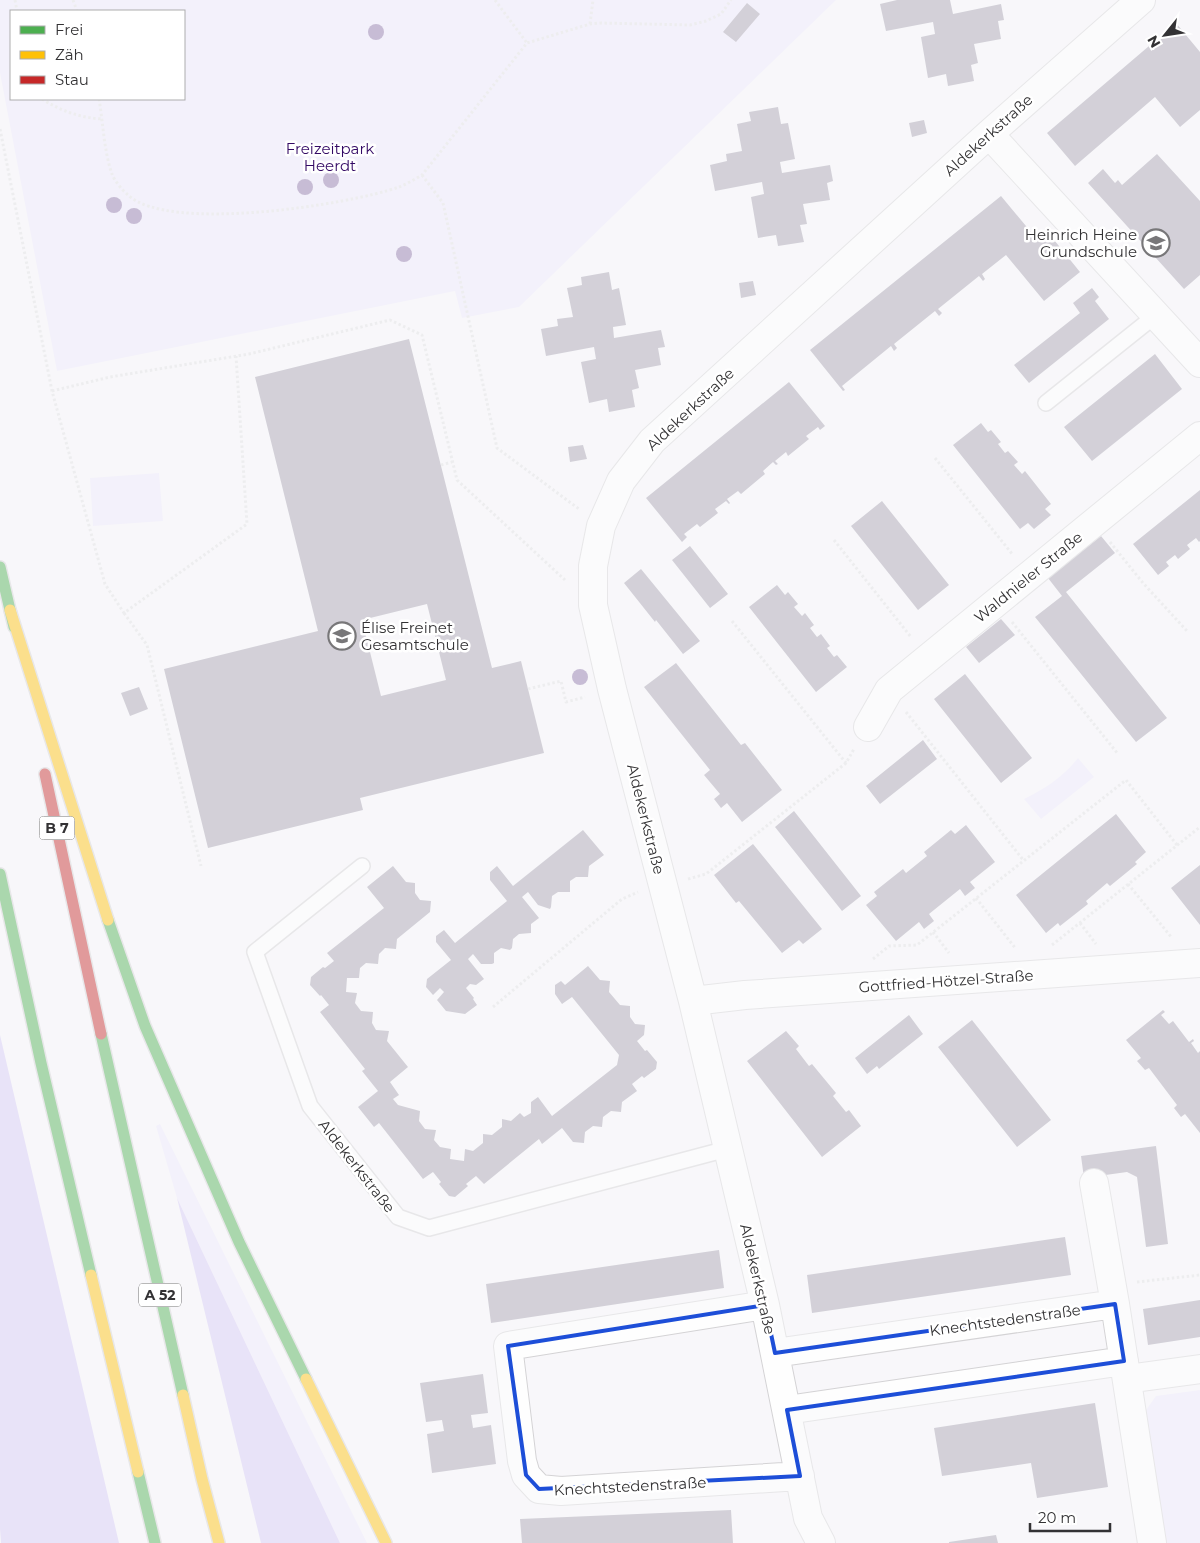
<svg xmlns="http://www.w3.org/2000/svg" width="1200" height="1543" viewBox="0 0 1200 1543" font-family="Montserrat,sans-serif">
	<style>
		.green { fill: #eee9fc; fill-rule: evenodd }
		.forest { fill: #d6caf6 }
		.building { fill: #a6a1b0; fill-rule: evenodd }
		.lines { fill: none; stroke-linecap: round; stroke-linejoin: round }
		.lane-casing { stroke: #d4d3d5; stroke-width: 18 }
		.street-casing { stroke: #d4d3d5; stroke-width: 30 }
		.fast-casing { stroke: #d4d3d5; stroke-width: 14 }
		.slow-casing { stroke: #d4d3d5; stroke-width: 14 }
		.jam-casing { stroke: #d4d3d5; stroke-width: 14 }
		.path { stroke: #e1e1e2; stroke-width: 3; stroke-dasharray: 2.5 2.5; stroke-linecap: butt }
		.lane { stroke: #fefefe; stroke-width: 15 }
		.street { stroke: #fefefe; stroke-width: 28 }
		.fast { stroke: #4caf50; stroke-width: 11 }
		.slow { stroke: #ffc107; stroke-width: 11 }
		.jam { stroke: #c62828; stroke-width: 11 }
		.tree { fill: #8c74a8 }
		.marked { fill: none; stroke: #1d4ed8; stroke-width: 4; stroke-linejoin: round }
		.labels { text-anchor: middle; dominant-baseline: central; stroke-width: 5; stroke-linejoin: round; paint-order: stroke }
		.shield { fill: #fff; stroke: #707071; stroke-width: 1 }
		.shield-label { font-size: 14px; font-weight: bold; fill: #333234 }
		.street-label { font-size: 15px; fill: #333234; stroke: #fff }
		.park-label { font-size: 15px; fill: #330964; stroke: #fff }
		.poi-label { font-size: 15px; fill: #333234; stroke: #fff; text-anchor: end }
	</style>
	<rect width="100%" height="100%" fill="#f8f7fa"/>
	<path class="green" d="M0 0H836L519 307 462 318 455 291 57 371 0 73ZM11 11H184V99H11Z
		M159 473 163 521 93 526 90 478Z
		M1078 758 1094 777 1041 819 1024 799C1046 788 1063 777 1078 758Z
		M160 1124 367 1543H340L177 1198 156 1126Z
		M1200 1390V1543H1165L1146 1410 1156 1396Z"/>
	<path class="forest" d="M0 1035 119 1543H1L0 1529Z
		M177 1198 340 1543H261Z"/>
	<path class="building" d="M897 0H950L953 14 1001 4 1004 20 998 21 1001 39 974 44 978 63 971 65 974 81 948 86 946 74 928 78 921 37 935 34 933 22 886 31 880 4Z
		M747 3 760 14 736 42 723 32Z
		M1176 23 1200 52V110L1180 127 1155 97 1075 166 1047 133Z
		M778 107 781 124 788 123 795 159 780 162 782 173 830 165 833 181 827 183 830 200 803 204 807 224 800 225 804 242 778 246 776 235 758 238 751 197 764 194 762 182 715 191 710 165 727 161 726 154 742 151 737 124 751 121 749 112Z
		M924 120 927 133 912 137 909 123Z
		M1157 154 1200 201V275L1184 289 1088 183 1103 169 1115 183 1118 180 1122 185Z
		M1001 196 1036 238 1046 230 1080 272 1044 301 1006 255 982 274 985 279 983 281 979 276 938 309 942 313 939 316 935 311 894 344 897 348 894 351 891 346 842 386 845 390 843 391 810 350Z
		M609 272 612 290 619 288 626 325 613 327 614 338 661 330 665 347 658 348 661 365 635 370 639 388 632 390 635 407 609 412 607 399 589 403 581 362 596 359 594 347 546 356 541 329 558 326 557 319 573 317 567 288 582 285 581 277Z
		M753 281 756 295 741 298 739 283Z
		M1092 288 1099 297 1095 301 1109 319 1029 383 1014 365 1080 313 1073 303Z
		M409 339 492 668 521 661 544 753 360 798 363 810 208 848 164 669 318 631 255 377ZM427 604 446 680 381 696 362 620Z
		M1155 354 1182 389 1092 461 1064 427Z
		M789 382 825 426 820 430 818 427 806 436 809 439 788 456 786 452 775 461 778 464 776 465 773 462 763 471 765 474 741 494 738 491 727 499 730 503 729 504 726 501 715 509 718 513 700 527 697 524 684 534 687 537 682 542 646 498Z
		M981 423 988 432 991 430 1001 442 998 444 1005 453 1008 451 1018 462 1014 465 1022 474 1025 471 1051 504 1045 509 1051 515 1034 529 1028 523 1020 529 953 445Z
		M583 445 587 459 570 462 568 447Z
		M1200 490V541L1199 542 1196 538 1187 545 1190 549 1178 559 1175 555 1166 562 1169 566 1158 575 1133 544Z
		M882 501 949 585 918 610 851 526Z
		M1101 536 1115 553 1066 592 1167 718 1136 742 1035 617 1062 596 1048 578Z
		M690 546 728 594 710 608 672 560Z
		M641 569 700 641 683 654 656 620 655 622 624 583Z
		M777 585 785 595 788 592 798 604 794 607 802 616 805 613 814 625 810 628 817 637 821 634 830 646 827 648 834 657 837 655 847 667 816 692 749 607Z
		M1001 619 1015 635 979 663 966 647Z
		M676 663 741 745 745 743 782 790 742 822 727 803 721 808 714 799 720 794 704 775 710 770 644 687Z
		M965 674 1032 758 1001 783 934 699Z
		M139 687 148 709 130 716 121 693Z
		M923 740 937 759 880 804 866 786Z
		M794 811 861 896 842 911 775 827Z
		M1116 814 1146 852 1135 862 1137 864 1110 886 1107 883 1086 901 1088 904 1060 926 1058 923 1046 933 1016 895Z
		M966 825 995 862 970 882 975 888 965 896 960 889 929 914 934 921 924 929 919 922 896 941 866 905 877 896 874 892 903 869 906 873 927 856 924 852 951 830 955 834Z
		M583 830 604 855 589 866 588 877H576L570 881V892H558L552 896 551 907 550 909 538 905 528 892 522 897 539 918 531 924V933L519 934 513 939 512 948 510 950 501 948 494 953V963L492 964H481L473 954 468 959 484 979 476 985 470 984 466 988 474 998 473 999 477 1005 465 1014 446 1011 437 1000 444 992 440 988 433 995 426 987 427 979 451 960 436 942V936L444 930 455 943 507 901 490 880V872L497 866 513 886Z
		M753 844 822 929 803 944 799 940 782 953 739 901 736 903 714 875Z
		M1200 865V925L1171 888Z
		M393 866 406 882 415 883V893L420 900 431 901 430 912 397 939 396 949 385 948 379 954 378 964 366 963 360 968 359 978H347L346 992 357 993 355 1003 361 1011 373 1012 372 1023 376 1030 389 1031 387 1041 408 1067 390 1082 399 1095 393 1099 398 1105 420 1111 419 1121 425 1129 436 1130 434 1140 440 1147 451 1149 450 1159 464 1161 465 1149 473 1151 483 1143V1134L492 1135 502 1127V1119L511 1121 520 1113 524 1117 531 1113V1102L538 1097 552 1116 617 1065 619 1055 572 997 562 1004 555 994V985L561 981 565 985 588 966 600 980 610 981 609 992 620 1005 630 1006V1017L635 1024 645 1025 644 1035 637 1041 645 1051 647 1050 657 1062 656 1069 644 1078 642 1076 632 1084 637 1091 622 1102 621 1112 611 1111 603 1117 602 1127 593 1126 585 1132 584 1143 573 1142 562 1128 542 1144 539 1139 484 1184 476 1176 466 1184 468 1186 455 1197 449 1196 439 1184 441 1182 433 1172 423 1179 379 1123 374 1127 358 1107 378 1091 362 1071 365 1069 320 1012 329 1005 321 995 320 996 310 985 311 977 323 967 325 968 334 961 327 953 384 908 367 887Z
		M1163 1010 1165 1012 1161 1015 1169 1024 1173 1021 1189 1042 1193 1039 1194 1041 1191 1043 1198 1053 1200 1051V1133L1185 1114 1181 1117 1174 1108 1177 1105 1149 1068 1145 1070 1137 1061 1141 1058 1126 1040Z
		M909 1015 923 1034 879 1069 877 1066 867 1074 855 1058Z
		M972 1020 1051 1120 1017 1147 938 1047Z
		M786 1031 799 1046 796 1049 809 1066 812 1064 836 1093 833 1096 846 1112 849 1110 861 1126 822 1157 747 1061Z
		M1156 1146 1168 1244 1146 1247 1137 1177 1127 1172 1084 1178 1081 1156Z
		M1065 1237 1071 1275 812 1313 807 1275Z
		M719 1250 724 1288 491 1323 486 1284Z
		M1200 1300V1337L1148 1345 1143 1309Z
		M483 1374 488 1413 471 1415 473 1428 491 1425 496 1464 432 1473 427 1434 444 1431 442 1420 426 1422 420 1383Z
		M1095 1403 1108 1487 1037 1498 1031 1463 942 1476 934 1428Z
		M731 1510 733 1543H522L520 1519Z
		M996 1535 998 1543H949V1542Z"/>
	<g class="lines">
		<g class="lane-casing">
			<path id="lane" d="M1046 403 1156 315
				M362 866 255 952 310 1106 398 1217 429 1228 727 1149"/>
		</g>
		<g class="street-casing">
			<path id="street" d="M989 134 1200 363
				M868 727 889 690 1200 436
				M693 1001 745 995 1200 963
				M1094 1183 1115 1304 1152 1543
				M765 1305 508 1346 522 1461 526 1475 539 1489 561 1491 800 1476
				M775 1353 1115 1304
				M1127 1379 1200 1369
				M787 1410 1124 1361
				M821 1543 808 1518 765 1305 693 1001 612 689 593 605V566L601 526 621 481 652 441 989 134 1141 0"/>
		</g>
		<g class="fast-casing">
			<path id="fast" d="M0 567 14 627
				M0 874 41 1063 91 1275
				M108 920 145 1026 239 1242 306 1379
				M101 1034 183 1395
				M138 1472 155 1543"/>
		</g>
		<g class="slow-casing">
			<path id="slow" d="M10 610 108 920
				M91 1275 138 1472
				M306 1379 386 1543
				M183 1395 202 1479 219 1543"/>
		</g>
		<g class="jam-casing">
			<path id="jam" d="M45 774 101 1034"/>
		</g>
		<path class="path" d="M15 0 17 11
			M73 0 77 11
			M495 0 527 43
			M590 24 593 0
			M42 99C61 111 81 118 103 119
			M99 99C103 122 104 152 112 174 114 180 122 190 128 195 168 233 348 205 399 187 407 184 415 179 422 175L527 43 590 24 601 23 690 25 706 21 721 14 731 0
			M0 129 52 391 105 584 124 613 247 524 236 356
			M422 175 443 203 497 448 579 509
			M52 391 110 377 249 354 390 320 422 335 457 480 565 580
			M935 458 1013 555
			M441 465 452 462
			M834 540 911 637
			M1110 542 1143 583 1187 631
			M124 613 147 645 201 866
			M732 621 846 763
			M1012 622 1118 754
			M528 689 561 681 566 702 585 697
			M906 712 1024 861
			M688 879 706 874 846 763 854 749
			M1128 884 1172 938
			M976 898 1016 949
			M1080 923 1096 944
			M933 932 949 953
			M1052 945 1200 827
			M873 959 889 946 917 945 1126 780 1177 845
			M493 1007 622 899 638 892
			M1137 1282 1200 1275"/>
		<use href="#lane" class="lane"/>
		<use href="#street" class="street"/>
		<use href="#fast" class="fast"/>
		<use href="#slow" class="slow"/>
		<use href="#jam" class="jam"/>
	</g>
	<g class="tree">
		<circle cx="376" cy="32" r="8"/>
		<circle cx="331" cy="180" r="8"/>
		<circle cx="305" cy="187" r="8"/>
		<circle cx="114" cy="205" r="8"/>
		<circle cx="134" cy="216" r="8"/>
		<circle cx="404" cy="254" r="8"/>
		<circle cx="580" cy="677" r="8"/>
	</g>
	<path d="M0 0H1200V1543H0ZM1115 1304 1124 1361 787 1410 800 1476 539 1489 526 1475 508 1346 765 1305 775 1353Z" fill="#f8f7fa" fill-opacity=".55" fill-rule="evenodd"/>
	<path class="marked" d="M1115 1304 1124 1361 787 1410 800 1476 539 1489 526 1475 508 1346 765 1305 775 1353Z"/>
	<defs>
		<g id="school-ring" transform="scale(1.4375)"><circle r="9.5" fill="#fff" stroke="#787779" stroke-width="1.5"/><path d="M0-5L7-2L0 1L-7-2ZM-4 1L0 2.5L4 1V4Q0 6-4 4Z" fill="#787779"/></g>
	</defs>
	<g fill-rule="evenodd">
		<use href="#school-ring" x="1156" y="243"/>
		<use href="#school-ring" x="342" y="636"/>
	</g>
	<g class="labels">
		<g class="shield">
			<rect x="39.5" y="816.5" width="35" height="23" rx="4"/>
			<rect x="139" y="1283.5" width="42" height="23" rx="4"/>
		</g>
		<g class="shield-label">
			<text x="57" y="828">B 7</text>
			<text x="160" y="1295">A 52</text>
		</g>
		<g class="street-label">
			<text transform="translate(988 135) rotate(-42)">Aldekerkstraße</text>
			<text transform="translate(690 409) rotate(-43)">Aldekerkstraße</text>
			<text transform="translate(1028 577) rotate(-39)">Waldnieler Straße</text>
			<text transform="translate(646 819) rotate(76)">Aldekerkstraße</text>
			<text transform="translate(946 981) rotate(-4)">Gottfried-Hötzel-Straße</text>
			<text transform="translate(357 1166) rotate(52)">Aldekerkstraße</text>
			<text transform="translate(758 1279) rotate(77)">Aldekerkstraße</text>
			<text transform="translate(1005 1320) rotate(-8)">Knechtstedenstraße</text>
			<text transform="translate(630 1486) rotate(-3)">Knechtstedenstraße</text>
		</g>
		<g class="park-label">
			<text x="330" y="148">Freizeitpark<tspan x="330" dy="17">Heerdt</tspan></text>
		</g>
		<g class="poi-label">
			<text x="1137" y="234">Heinrich Heine<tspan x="1137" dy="17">Grundschule</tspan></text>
			<text x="361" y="627" text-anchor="start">Élise Freinet<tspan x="361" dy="17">Gesamtschule</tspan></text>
		</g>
	</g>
	<rect x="10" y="10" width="175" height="90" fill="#ffffff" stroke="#adadae"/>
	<rect x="20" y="26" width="25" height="8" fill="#4caf50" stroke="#adadae"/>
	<text x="55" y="35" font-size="15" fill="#333234">Frei</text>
	<rect x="20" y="51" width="25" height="8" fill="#ffc107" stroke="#adadae"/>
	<text x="55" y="60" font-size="15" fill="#333234">Zäh</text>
	<rect x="20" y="76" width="25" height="8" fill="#c62828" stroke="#adadae"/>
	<text x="55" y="85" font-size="15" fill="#333234">Stau</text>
	<g transform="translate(1165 35) rotate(240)" stroke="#ffffff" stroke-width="4" paint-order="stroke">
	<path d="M0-4L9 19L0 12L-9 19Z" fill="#333234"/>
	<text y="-8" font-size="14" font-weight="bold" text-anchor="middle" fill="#333234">N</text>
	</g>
	<path d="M1030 1523v8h80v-8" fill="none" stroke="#333234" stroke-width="2.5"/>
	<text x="1038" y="1523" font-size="15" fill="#333234" stroke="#ffffff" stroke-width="4" paint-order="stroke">20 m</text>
</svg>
